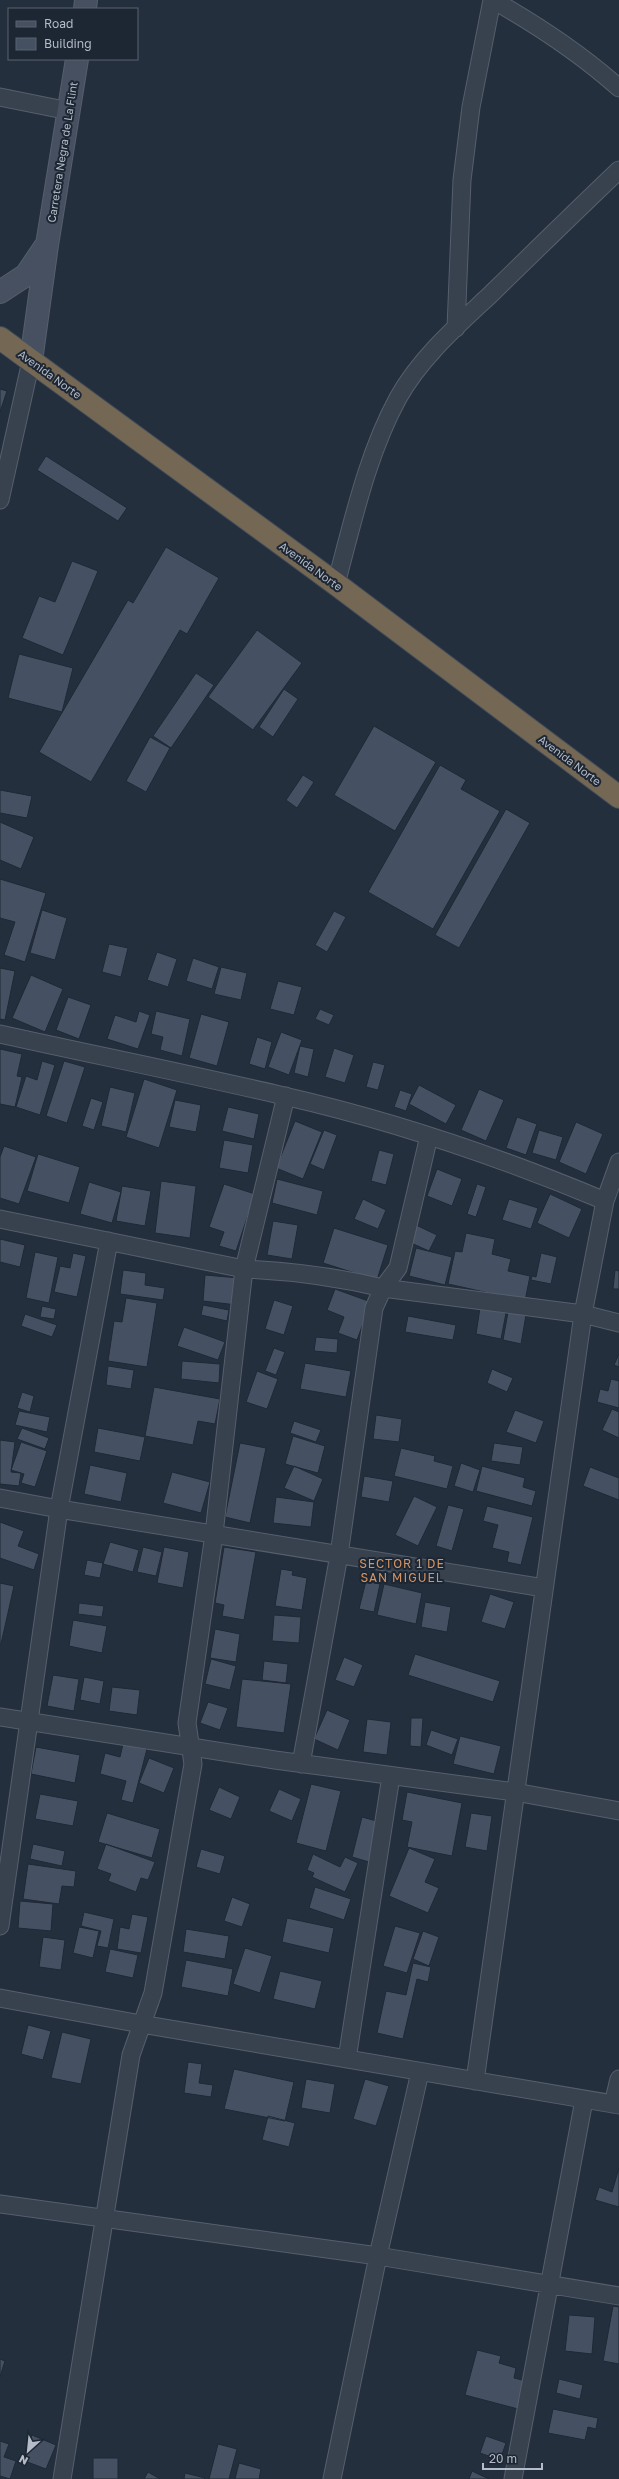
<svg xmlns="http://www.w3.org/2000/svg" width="619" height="2479" viewBox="0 0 619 2479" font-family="'Golos Text',sans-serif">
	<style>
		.building { fill: #455162; stroke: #1f2835 }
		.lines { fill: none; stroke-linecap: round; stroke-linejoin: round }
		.street-casing { stroke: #565f6c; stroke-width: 19 }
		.secondary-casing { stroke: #565f6c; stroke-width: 24 }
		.highway-casing { stroke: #434c59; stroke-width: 24 }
		.street { stroke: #38414e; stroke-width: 17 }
		.secondary { stroke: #465061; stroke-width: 22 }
		.highway { stroke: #746855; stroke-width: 22 }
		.labels { text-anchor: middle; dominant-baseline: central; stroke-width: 4; stroke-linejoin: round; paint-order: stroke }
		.street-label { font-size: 11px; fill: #b4bcc9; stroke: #1d2633 }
		.neighbourhood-label { font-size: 12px; letter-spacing: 1px; fill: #d59563; stroke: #1d2633 }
	</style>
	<rect width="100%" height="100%" fill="#242f3e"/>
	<path class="building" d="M0 389 7 391 0 412Z
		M46 456 127 508 118 521 37 470Z
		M166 547 219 578 187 634 180 630 91 782 39 752 128 600 133 603Z
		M72 561 98 571 63 655 22 638 39 596 55 602Z
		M257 630 302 663 253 730 208 697Z
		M19 654 73 668 62 712 8 698Z
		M196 673 214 685 171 748 153 736Z
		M284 689 298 699 273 737 259 727Z
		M374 726 436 762 395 831 334 795Z
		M150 737 170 748 146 792 126 781Z
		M440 765 466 780 461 789 500 811 433 929 368 892Z
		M303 775 314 782 297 808 286 800Z
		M0 790 32 796 27 818 0 813Z
		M506 809 530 823 459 948 435 935Z
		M0 822 34 837 21 869 0 860Z
		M0 879 46 893 25 962 4 955 15 922 0 918Z
		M42 910 67 918 55 960 30 953Z
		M334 911 346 917 327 952 315 945Z
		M109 944 128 948 121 977 102 972Z
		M157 952 177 959 168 987 147 980Z
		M193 958 219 967 212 989 186 981Z
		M221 967 247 973 241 1000 214 994Z
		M0 968 15 971 5 1020 0 1019Z
		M31 975 63 989 45 1032 12 1018Z
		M278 981 302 987 294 1015 270 1009Z
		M68 997 91 1005 79 1039 56 1030Z
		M320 1009 334 1015 329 1025 315 1019Z
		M139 1011 150 1015 138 1049 107 1039 115 1015 136 1022Z
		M156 1011 190 1019 182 1056 160 1050 163 1037 151 1034Z
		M201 1014 229 1022 217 1066 189 1058Z
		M281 1032 302 1040 289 1075 268 1067Z
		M257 1037 272 1042 265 1069 249 1064Z
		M300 1046 314 1049 308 1077 294 1073Z
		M334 1048 354 1055 345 1083 325 1077Z
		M0 1049 22 1054 17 1076 22 1077 15 1107 0 1104Z
		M42 1061 55 1065 40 1115 16 1107 26 1076 37 1080Z
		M64 1061 85 1067 67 1123 46 1116Z
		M373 1062 385 1065 378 1090 366 1087Z
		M144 1079 177 1090 159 1148 126 1137Z
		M419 1085 456 1105 446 1124 409 1104Z
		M110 1087 135 1093 126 1132 101 1126Z
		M479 1089 504 1100 486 1141 461 1130Z
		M400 1090 412 1094 406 1111 394 1107Z
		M91 1098 103 1102 94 1130 82 1126Z
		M175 1100 201 1105 196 1132 169 1127Z
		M228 1107 259 1114 254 1139 222 1131Z
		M517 1117 537 1124 526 1155 506 1148Z
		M295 1121 322 1132 303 1179 276 1168Z
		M576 1122 603 1134 586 1174 559 1162Z
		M324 1130 337 1135 324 1170 310 1164Z
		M539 1130 563 1137 556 1160 532 1153Z
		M224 1140 253 1145 248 1173 219 1168Z
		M4 1146 36 1157 19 1204 0 1198V1157Z
		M379 1150 394 1154 386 1185 371 1181Z
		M38 1154 80 1167 69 1203 27 1191Z
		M437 1169 462 1179 452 1206 427 1196Z
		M277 1179 323 1191 317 1215 272 1203Z
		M161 1181 196 1186 190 1238 155 1233Z
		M89 1182 121 1192 112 1223 80 1214Z
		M224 1184 255 1194 236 1251 219 1246 224 1232 209 1227Z
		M477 1184 486 1187 476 1217 467 1214Z
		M122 1186 151 1191 145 1226 116 1221Z
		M550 1194 582 1209 569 1238 537 1223Z
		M363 1199 386 1210 378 1229 354 1219Z
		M509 1199 538 1208 531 1229 502 1220Z
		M273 1221 298 1225 292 1259 267 1255Z
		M416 1225 437 1235 429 1251 409 1242Z
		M334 1228 388 1245 377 1280 323 1263Z
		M466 1233 495 1239 492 1254 511 1259 508 1271 530 1276 525 1301 448 1284 455 1251 462 1252Z
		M0 1239 25 1245 20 1267 0 1262Z
		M416 1248 452 1257 445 1285 409 1276Z
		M35 1252 58 1257 49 1303 26 1298Z
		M73 1253 86 1256 77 1297 54 1292 60 1266 70 1268Z
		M541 1253 557 1257 551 1284 531 1280 532 1276 536 1277Z
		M123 1270 146 1273 145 1285 165 1288 163 1300 120 1294Z
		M615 1270 619 1271V1289H613Z
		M205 1275 239 1278 237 1305 203 1301Z
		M335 1289 371 1302 357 1340 338 1333 344 1317 327 1310Z
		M126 1298 157 1303 147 1367 108 1361 114 1321 122 1322Z
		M274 1300 293 1306 284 1335 265 1329Z
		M203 1305 229 1310 227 1321 201 1315Z
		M42 1306 56 1309 54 1319 40 1317Z
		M480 1308 506 1313 501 1339 476 1334Z
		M508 1312 526 1315 521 1344 503 1340Z
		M25 1314 57 1325 52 1337 21 1326Z
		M408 1316 456 1325 453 1340 405 1332Z
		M184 1327 225 1342 218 1360 177 1346Z
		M316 1337 338 1339 337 1353 314 1351Z
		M274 1348 285 1352 276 1375 265 1371Z
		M619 1354V1367L614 1365Z
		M182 1361 220 1364 219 1383 181 1379Z
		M305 1363 351 1371 346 1397 300 1389Z
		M108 1366 134 1370 131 1389 106 1385Z
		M492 1369 513 1378 507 1392 487 1383Z
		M257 1371 278 1379 267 1409 246 1402Z
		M611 1379 619 1381V1408L597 1402 600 1389 608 1391Z
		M154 1387 220 1399 215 1424 198 1421 193 1445 145 1436Z
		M22 1392 34 1396 30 1412 17 1408Z
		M612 1409 619 1412V1438L602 1430Z
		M515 1410 544 1421 536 1443 506 1432Z
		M19 1411 50 1417 47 1432 15 1425Z
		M376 1415 402 1419 399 1442 373 1439Z
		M294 1421 321 1430 316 1442 290 1433Z
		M22 1428 49 1438 45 1449 17 1439Z
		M98 1428 145 1437 140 1461 94 1452Z
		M293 1436 325 1446 318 1473 285 1464Z
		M0 1440 15 1442 11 1472 21 1473 19 1486 0 1484Z
		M21 1442 47 1451 35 1487 21 1483 24 1474 11 1470Z
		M240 1443 266 1448 250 1523 225 1517Z
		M494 1443 523 1447 520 1465 491 1461Z
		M401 1448 435 1456 434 1461 453 1466 447 1489 394 1476Z
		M461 1463 480 1470 473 1492 454 1486Z
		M90 1465 127 1473 121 1502 84 1494Z
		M294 1466 323 1479 314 1501 284 1488Z
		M482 1466 525 1478 523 1487 536 1491 532 1506 476 1491Z
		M590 1467 619 1478V1500L583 1486Z
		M172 1472 210 1482 201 1513 163 1503Z
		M364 1476 393 1481 389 1502 361 1497Z
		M414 1496 437 1507 418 1546 395 1535Z
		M276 1497 314 1502 311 1527 273 1523Z
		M448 1505 464 1509 452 1551 436 1546Z
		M487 1506 533 1517 521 1565 507 1562 509 1552 492 1548 498 1525 483 1521Z
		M0 1522 24 1531 18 1546 39 1554 34 1570 0 1558Z
		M110 1542 139 1550 133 1572 103 1564Z
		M143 1547 162 1552 156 1576 137 1572Z
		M164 1547 189 1552 183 1588 157 1583Z
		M224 1547 256 1552 244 1620 222 1616 224 1605 215 1603Z
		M87 1560 103 1563 100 1578 84 1575Z
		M281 1569 293 1571 292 1575 307 1578 302 1610 275 1606Z
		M366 1581 380 1584 374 1612 359 1609Z
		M0 1583 14 1586 1 1644H0Z
		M384 1584 422 1593 416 1624 377 1615Z
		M490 1594 514 1602 505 1629 481 1622Z
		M425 1602 451 1607 447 1632 421 1627Z
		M79 1603 104 1606 102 1617 78 1614Z
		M274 1615 301 1617 299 1643 272 1641Z
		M73 1620 107 1626 102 1653 69 1646Z
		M215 1629 240 1634 236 1662 210 1658Z
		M415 1654 500 1681 493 1702 408 1675Z
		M344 1657 363 1665 354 1687 335 1680Z
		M211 1659 236 1666 230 1690 205 1684Z
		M264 1661 288 1664 286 1683 262 1680Z
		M53 1675 79 1679 74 1711 47 1706Z
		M84 1677 104 1681 100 1704 80 1700Z
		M242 1679 291 1684 284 1733 236 1727Z
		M112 1687 140 1690 137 1715 109 1711Z
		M208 1702 228 1708 220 1730 200 1723Z
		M327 1710 350 1720 338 1750 314 1739Z
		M411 1718H423L421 1747 410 1746Z
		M367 1719 391 1722 387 1755 363 1752Z
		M431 1730 458 1739 452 1755 426 1745Z
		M460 1736 501 1746 494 1774 453 1764Z
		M123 1744 147 1749 133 1803 121 1800 126 1781 100 1774 105 1753 120 1757Z
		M36 1747 80 1755 75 1783 31 1774Z
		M149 1758 174 1768 164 1793 139 1783Z
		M311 1784 341 1791 326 1851 296 1843Z
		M219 1787 240 1797 231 1819 209 1810Z
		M279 1789 301 1799 292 1821 269 1811Z
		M407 1792 462 1803 452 1856 407 1847 412 1822 402 1820Z
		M40 1794 78 1801 73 1826 35 1819Z
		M107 1813 160 1829 152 1858 98 1842Z
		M471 1813 492 1816 487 1851 465 1847Z
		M362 1817 380 1822 369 1862 352 1857Z
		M33 1844 65 1851 62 1866 30 1859Z
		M106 1844 155 1862 148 1880 141 1878 136 1892 108 1881 111 1874 97 1869Z
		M409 1848 435 1859 425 1882 439 1888 428 1913 389 1896Z
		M201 1849 225 1856 220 1874 196 1867Z
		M313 1854 340 1867 345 1857 358 1863 345 1892 312 1877 314 1873 307 1870Z
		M28 1864 76 1871 74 1887 62 1886 59 1904 23 1899Z
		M315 1887 351 1899 344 1920 309 1908Z
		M232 1897 250 1904 242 1927 224 1921Z
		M20 1901 53 1904 51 1931 18 1928Z
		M84 1912 114 1919 108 1948 97 1946 101 1931 81 1926Z
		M132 1914 148 1917 141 1953 117 1949 120 1927 129 1929Z
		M287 1918 334 1928 329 1953 282 1942Z
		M395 1926 420 1933 407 1973 383 1966Z
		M79 1927 99 1931 93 1958 73 1953Z
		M186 1929 229 1936 225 1959 183 1952Z
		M423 1931 439 1937 429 1966 413 1959Z
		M43 1937 65 1940 61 1970 39 1967Z
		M245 1948 272 1956 260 1993 233 1984Z
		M110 1949 138 1955 133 1978 105 1972Z
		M186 1960 233 1969 228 1996 181 1987Z
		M413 1963 431 1967 428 1982 417 1979 403 2039 377 2033 386 1991 406 1995Z
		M280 1971 322 1981 315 2009 273 1999Z
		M28 2025 51 2031 43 2060 21 2054Z
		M62 2032 91 2039 81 2084 51 2078Z
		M188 2062 202 2064 199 2083 213 2085 211 2097 184 2093Z
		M234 2069 294 2082 285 2121 224 2109Z
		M306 2079 335 2084 330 2113 301 2108Z
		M365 2079 389 2086 376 2126 353 2119Z
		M268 2116 295 2123 289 2147 262 2140Z
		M619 2168V2207L595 2200 599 2187 612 2192Z
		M613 2306 619 2307V2364L603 2361Z
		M569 2315 595 2317 592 2354 565 2351Z
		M477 2350 501 2356 499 2363 516 2368 514 2378 526 2381 518 2409 465 2395Z
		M0 2359 5 2361 0 2377Z
		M559 2379 583 2385 580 2399 556 2393Z
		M553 2409 598 2418 596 2429 588 2427 585 2440 548 2433Z
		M32 2435 56 2445 46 2469 22 2460Z
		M486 2436 506 2443 500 2460 480 2453Z
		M0 2441 9 2444 4 2457 16 2461 10 2479 0 2476Z
		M218 2444 237 2449 229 2479H209Z
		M93 2458H118V2479H93Z
		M239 2463 261 2469 259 2479H235Z
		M472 2471 489 2479H469Z
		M148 2472 160 2479H144Z
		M185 2473 205 2478 204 2479H184Z"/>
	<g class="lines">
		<g class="street-casing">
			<path id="street" d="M493 0C537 25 581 54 619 88
				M0 97 69 111
				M456 328 462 180 471 107 492 0
				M0 500 31 361
				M336 584C353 521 367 455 398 398 420 358 458 325 491 294 533 253 576 211 619 170
				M0 1034C95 1055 190 1074 284 1096 394 1121 502 1158 605 1201
				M0 1219 244 1269C291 1271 337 1277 383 1288L583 1314 619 1323
				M0 1498 59 1509 544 1588
				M0 1717 275 1760 515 1792 619 1811
				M301 1764 339 1555 374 1308 383 1288 398 1268 429 1136
				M0 1926 59 1509 109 1241
				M0 1998 141 2024 619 2105
				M347 2059 391 1776
				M475 2081 583 1314 605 1201 619 1162
				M613 2104 619 2079
				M0 2204 378 2256 619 2296
				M62 2479 131 2055 153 1993 193 1764 187 1723 214 1534 244 1269 286 1096
				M332 2479 378 2256 420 2072
				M513 2479 584 2100"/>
		</g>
		<g class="secondary-casing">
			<path id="secondary" d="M85 9 86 0
				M0 292 26 275 45 247
				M31 361 47 245 77 59"/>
		</g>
		<g class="highway-casing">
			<path id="highway" d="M0 338 336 584 619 797"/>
		</g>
		<use href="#street" class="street"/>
		<use href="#secondary" class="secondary"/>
		<use href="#highway" class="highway"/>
	</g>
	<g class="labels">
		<g class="street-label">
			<text transform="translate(62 152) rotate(-81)">Carretera Negra de La Flint</text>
			<text transform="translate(50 374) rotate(36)">Avenida Norte</text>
			<text transform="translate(311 566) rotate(36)">Avenida Norte</text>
			<text transform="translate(570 760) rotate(37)">Avenida Norte</text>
		</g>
		<g class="neighbourhood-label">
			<text x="402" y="1563">SECTOR 1 DE<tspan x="402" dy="14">SAN MIGUEL</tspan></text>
		</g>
	</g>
	<rect x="8" y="8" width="130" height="52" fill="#1d2633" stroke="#59626f"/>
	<rect x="16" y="21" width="20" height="6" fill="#465061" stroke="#59626f"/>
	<text x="44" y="28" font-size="12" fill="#b4bcc9">Road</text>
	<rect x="16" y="38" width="20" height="12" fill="#455162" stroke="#59626f"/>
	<text x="44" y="48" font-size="12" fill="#b4bcc9">Building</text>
	<g transform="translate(28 2451) rotate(207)" stroke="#1d2633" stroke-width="3" paint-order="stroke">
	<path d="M0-3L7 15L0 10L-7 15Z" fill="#b4bcc9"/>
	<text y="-6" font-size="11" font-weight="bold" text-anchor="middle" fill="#b4bcc9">N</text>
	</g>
	<path d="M483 2463v6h59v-6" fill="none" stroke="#b4bcc9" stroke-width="2"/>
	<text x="489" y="2463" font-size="12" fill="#b4bcc9" stroke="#1d2633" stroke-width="3" paint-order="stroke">20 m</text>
</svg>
